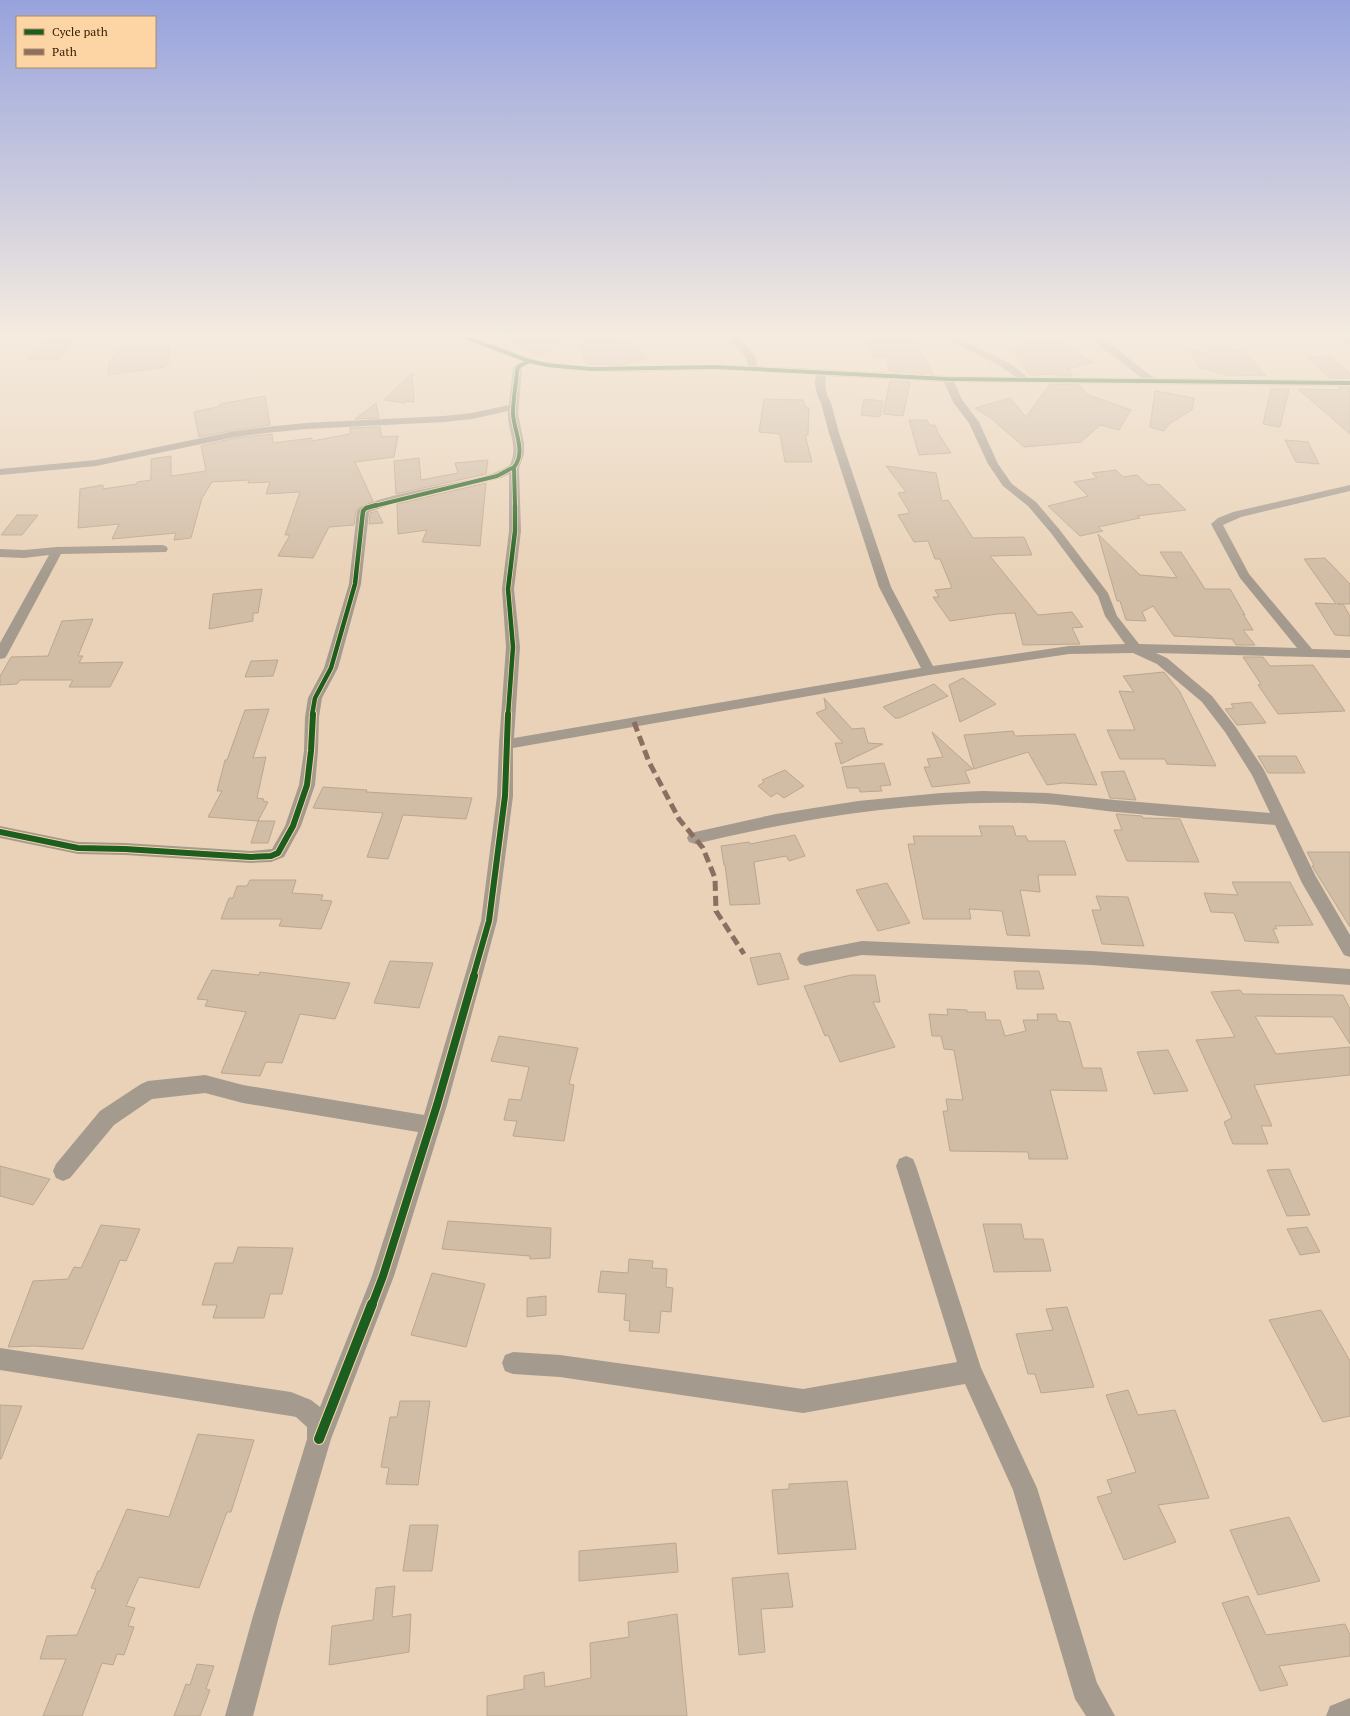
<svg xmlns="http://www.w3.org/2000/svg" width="1350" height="1716" viewBox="0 0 1350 1716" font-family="'PT Serif',serif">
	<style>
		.building { fill: #d1bca5; stroke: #bba78f }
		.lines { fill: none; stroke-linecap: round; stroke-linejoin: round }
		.minor { fill: #a49a8e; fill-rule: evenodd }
		.quiet { stroke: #8d6e63; stroke-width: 5; stroke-dasharray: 10 5; stroke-linecap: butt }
		.cycleway-far4-casing { stroke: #fdd4a3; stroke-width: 5.5 }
		.cycleway-far3-casing { stroke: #fdd4a3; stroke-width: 6 }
		.cycleway-far2-casing { stroke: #fdd4a3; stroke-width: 8 }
		.cycleway-far1-casing { stroke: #fdd4a3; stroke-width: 10 }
		.cycleway-casing { stroke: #fdd4a3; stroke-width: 12 }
		.cycleway-far4 { stroke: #1b5e20; stroke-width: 4 }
		.cycleway-far3 { stroke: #1b5e20; stroke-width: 4.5 }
		.cycleway-far2 { stroke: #1b5e20; stroke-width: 6 }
		.cycleway-far1 { stroke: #1b5e20; stroke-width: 8 }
		.cycleway { stroke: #1b5e20; stroke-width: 10 }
	</style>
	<rect width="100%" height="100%" fill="#e9d2b7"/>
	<path class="building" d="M51 338H79L57 360 28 359Z
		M499 338H571L538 356Z
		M579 338H622L648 358 621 365 586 364Z
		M866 338H913L933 374 889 371 887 357H873Z
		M1043 338 1049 340 1052 339 1093 362 1068 369 1073 376H1057L1058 374 1030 375 1013 350Z
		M169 346V361L165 367 108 375 109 363 121 347Z
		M1208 348 1244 352 1266 376 1228 375 1200 368 1188 349 1209 354Z
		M1331 356 1350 374V378H1329L1307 357Z
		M412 373 414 402 406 401 405 403 384 400Z
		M890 381 910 382 903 416 883 414Z
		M1050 384 1080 385 1086 394 1131 410 1119 430 1100 425 1081 442 1024 447 992 419 975 408 1010 398 1026 417Z
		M1339 387H1350V434L1298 389 1341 390Z
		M1271 389H1289L1280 427 1263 424Z
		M1155 391 1194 398 1192 410 1169 424 1164 431 1150 427Z
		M265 396 270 425 235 430 199 437 194 412 221 406 220 404Z
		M764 399 803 400 806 408H809L808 435H805L812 462H785L780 434 759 432Z
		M864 399 883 401 880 417 861 415Z
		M376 403 379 418 355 419Z
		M909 420H927L929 425H935L938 433 951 453 919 455Z
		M380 427 382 437 398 436 394 457 355 462 373 501 356 510 354 525 329 527 313 558 278 556 290 535H285L300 492 266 494 270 482 248 483 249 480 212 482 202 498 191 538 174 540 176 533 112 539 119 524 78 528 80 489 103 485V489L137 484V482L151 480V459L171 456V476L206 471 201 446 235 438 272 434 273 443 312 438V441L350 434V428Z
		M1285 440 1308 442 1319 464 1296 462Z
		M419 458 421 480 458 473 455 463 488 460 486 474 396 494 394 461Z
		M886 466 936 473 942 501 948 500 973 538 1024 537 1032 555 990 556 1038 615 1072 612 1083 627 1072 628 1080 644 1023 645 1015 613 997 614 950 621 933 597H939L935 590 952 588 940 559H935L928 541 914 542 898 515 910 513 898 493 906 492Z
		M1116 470 1123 477 1137 475 1148 485 1159 484 1186 510 1137 516 1140 518 1098 527 1103 531 1080 536 1048 506 1088 496 1074 482 1097 478 1092 473Z
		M486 483 480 546 422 542 427 530 398 534 397 504Z
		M377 511 383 523 369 524 370 513Z
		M17 515H38L22 535H1Z
		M1098 534 1140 575 1177 578 1160 552H1181L1205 589H1230L1245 615 1243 614 1253 630H1243L1255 645H1236L1232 639 1174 636 1153 606 1142 612 1146 621 1126 620 1120 601H1117Z
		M1325 558 1350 584V604H1337H1343L1350 616V636L1335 635 1315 603 1336 604 1304 559Z
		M262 589 258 613H253V621L209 629 213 594Z
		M93 619 78 656H83L79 663 123 662 110 687H69L73 680H20L17 684 0 685V676L11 657 48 656 62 621Z
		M1243 657H1263L1270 666 1313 665 1345 711 1278 714 1258 685 1261 684Z
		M278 660 273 676 245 677 251 661Z
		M1164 672 1180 692 1216 766 1167 764 1165 759H1120L1107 730H1135L1119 691 1134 692 1123 676Z
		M963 678 996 704 960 722 949 685Z
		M934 684 948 696 899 718H895L883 707Z
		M824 698 852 729 864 728 868 743 883 744 841 764 835 743H843L816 713 826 709Z
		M1251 702 1266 723 1237 725 1225 709 1234 708 1231 704Z
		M269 709 253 758 266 757 257 798 264 799 263 801 268 802 258 821 208 817 222 791H217L225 760H227L245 710Z
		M1013 731 1015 736 1075 734 1097 785 1063 783 1047 785 1028 752 974 769 964 735Z
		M932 732 973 769 965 771 970 783 932 787 924 767H930L927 759 943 757Z
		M1258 756H1296L1305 773H1268Z
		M884 763 891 785 880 786 882 791 860 792 859 788H847L842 767Z
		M785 770 804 786 784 798 777 793 771 797 758 786 764 782 762 780Z
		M1124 771 1136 800 1110 798 1101 772Z
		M323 787 367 790 366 792 472 798 466 819 403 815 388 859 367 857 383 813 313 808Z
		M1116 814 1142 816 1143 818 1180 819 1199 862 1127 861 1114 830H1122Z
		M258 821H275L268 843H251Z
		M979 826H1013L1016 836H1026L1028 841H1065L1076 875H1038L1040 892 1020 890 1030 936 1007 935 1002 911 969 909 971 919H923L908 844H915L913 836H982Z
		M795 835 805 856 789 861 786 856 754 862 760 904 730 905 725 865H724L721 846 749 842 750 844Z
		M1307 852H1350V927L1312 866 1314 865Z
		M250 880H296L292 893 323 895 321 900 332 901 321 929 279 926 282 919H221L229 898H233L237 886H247Z
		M1232 882H1290L1313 925 1275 926 1277 929H1273L1279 943 1245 941 1234 913 1211 912 1204 893 1238 895Z
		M887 883 910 923 878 931 856 890Z
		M1096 896 1128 897 1144 946 1102 944 1092 910H1101Z
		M780 953 789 979 758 985 750 958Z
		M390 961 433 963 419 1008 374 1003Z
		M212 970 259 975 260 972 350 983 335 1019 300 1014 282 1063 266 1062 260 1076 221 1073 246 1012 205 1006 208 1000 197 999Z
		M1014 971H1039L1044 989H1017Z
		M851 975H875L880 1002H873L895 1047 840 1062 828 1035 825 1036 804 986Z
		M1240 990 1243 994 1343 995 1350 1009V1044L1333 1017 1255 1016 1276 1054 1350 1047V1075L1254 1085 1272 1126H1261L1268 1144H1233L1224 1122 1232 1118 1196 1040 1235 1037 1211 992Z
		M947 1009 967 1010V1012H985L986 1020H1000L1005 1036 1026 1031 1023 1020H1038L1037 1014H1056L1058 1021 1070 1022 1083 1068H1101L1107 1091 1050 1090 1068 1159H1029L1028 1152 950 1151 943 1111H948L946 1099 963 1100 954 1050 944 1049 941 1036H932L929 1014 948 1015Z
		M499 1036 578 1048 569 1084 574 1085 564 1141 513 1136 517 1121 504 1120 509 1099 521 1100 529 1067 491 1061Z
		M1168 1050 1188 1091 1154 1094 1137 1052Z
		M0 1166 50 1179 33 1205 0 1196Z
		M1289 1169 1310 1215 1287 1216 1267 1170Z
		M448 1221 551 1228 550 1258 530 1259V1256L442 1249Z
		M983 1224H1021L1024 1239H1043L1051 1271 994 1272Z
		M101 1225 140 1229 126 1261 120 1260 83 1349 34 1346 8 1347 33 1281 68 1279 74 1267 81 1268Z
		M1307 1227 1320 1252 1300 1255 1287 1229Z
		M238 1247 293 1248 282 1294H270L264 1318H213L217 1305H202L215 1263H233Z
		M629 1259 653 1261 652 1268 667 1269 666 1287 673 1288 671 1312 661 1311 659 1333 629 1331 630 1321 624 1320 626 1294 598 1292 601 1271 628 1273Z
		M432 1273 485 1284 466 1347 411 1335Z
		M546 1296V1315L527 1317V1298Z
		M1067 1307 1094 1387 1041 1393 1035 1374H1028L1016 1334 1053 1330 1046 1309Z
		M1321 1310 1350 1361V1416L1323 1422 1269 1320Z
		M1128 1390 1138 1415 1175 1410 1209 1498 1158 1505 1176 1542 1124 1560 1097 1497 1112 1493 1107 1480 1136 1472 1106 1395Z
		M400 1401H430L418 1485 386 1484 389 1468 381 1467 390 1417H397Z
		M0 1405 22 1406 1 1459H0Z
		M198 1434 254 1440 231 1512H227L199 1588 139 1577 126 1606 135 1608 128 1626 134 1627 124 1655 117 1654 113 1665 102 1663 82 1716H43L66 1659H40L47 1636 77 1635 96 1589 91 1588 98 1571H100L127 1509 169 1517Z
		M847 1481 856 1549 778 1554 772 1490 789 1489V1484Z
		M1289 1517 1320 1581 1258 1595 1230 1530Z
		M410 1525H438L432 1571H403Z
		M676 1543 678 1572 579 1581V1551Z
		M788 1573 793 1607 761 1609 765 1652 739 1655 732 1578Z
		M395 1586 392 1617 411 1614 409 1652 329 1665 332 1626 373 1620 376 1588Z
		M1248 1596 1266 1635 1345 1624 1350 1635V1656L1279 1666 1288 1685 1260 1691 1222 1603Z
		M677 1614 687 1716H487V1696L524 1689V1676L544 1672 545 1687 591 1678 590 1643 629 1637 628 1622Z
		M197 1664 214 1666 206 1689 210 1690 200 1716H174L186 1684 190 1685Z"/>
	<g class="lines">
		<path class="minor" d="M464 338C493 338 518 358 548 362 614 372 681 362 748 366L746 358 729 338H738L756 357 757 366 948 376 1016 377 995 363 943 338H955L991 354 1011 364 1027 377 1142 378 1089 338H1100L1110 344 1154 378 1350 380V386L954 382 963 401 979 422 998 464 1012 484 1036 502 1059 529 1108 593 1117 616 1139 644 1297 648 1240 578 1211 524 1218 518 1233 512 1350 485V491L1241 517 1223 525 1249 574 1312 649 1350 650V658L1156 653 1167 658 1212 696 1235 726 1264 770 1315 875 1350 935V957L1344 955 1302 883 1275 825C1222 821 1169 817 1116 812 1085 809 1054 803 1023 803 912 800 803 818 695 844L689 842 687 838 689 834 695 832 776 814 858 801 941 793 982 791 1047 793 1115 800 1270 813 1252 775 1225 732 1202 702 1157 664 1133 653 1069 654 929 675 513 748V796L497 921 447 1105 394 1276 331 1439 279 1616 253 1716H225L253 1616 307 1439V1427L296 1417 291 1416 0 1370V1348L291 1392 311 1400 320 1407 372 1276 418 1132 243 1103 205 1093 152 1099 114 1125 70 1178 63 1181 56 1178 53 1171 56 1164 100 1111 141 1084 148 1081 205 1075 243 1085 424 1115 481 921 497 796 499 744 506 647 502 589 509 531V474L501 478 392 504 369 512 361 584 338 668 322 698 319 717 318 751 315 785 301 826 284 857 271 862 251 863 125 855 78 854 0 838V826L78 842 125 843 251 851 272 849 285 826 299 785 304 751 305 717 308 698 324 668 349 584 357 511C369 495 469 483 494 473 499 471 505 468 510 465 519 446 507 430 508 411L472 419 444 422 306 429 266 433 235 437 96 466 0 475V469L96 460 235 431 266 427 306 423 444 416 472 413 509 405 513 367 521 361 465 340ZM530 364C590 377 652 370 713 370 747 370 782 373 816 375L815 384 817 395 821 403 829 433 879 587 921 668 514 738 520 647 514 589 521 531 519 468 524 454V443L518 414 522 368ZM826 376 944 382 953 402 969 423 988 464 1003 486 1028 506 1051 533 1098 596 1105 616 1125 644 1069 646 933 666 891 587 839 433 831 403 827 395 825 384Z
			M1344 338H1350V343L1347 342Z
			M162 545 166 546 168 549 166 552 61 554 7 655 5 658 0 659V643L49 555 24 558 0 557V549L24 550 57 547Z
			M862 941 1092 951 1350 969V985L1092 965 862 955 806 966 800 964 797 959 800 954 806 952Z
			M906 1156 913 1159 916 1166 981 1368 1037 1488 1097 1683 1115 1716H1086L1075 1699 1013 1490 965 1384 803 1413 560 1377 513 1374 505 1371 502 1363 505 1355 513 1352 560 1355 803 1389 957 1362 896 1166 899 1159Z
			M1350 1698V1716H1326L1330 1706Z"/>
		<path class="quiet" d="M634 722 649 762 679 819 703 848 715 878 716 911 744 954"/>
		<g class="cycleway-far4-casing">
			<path id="cycleway-far4" d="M468 338 529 361 547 365 591 369 715 367 948 379 1350 383
				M514 467 515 506
				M374 506 497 476 514 467C527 452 513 429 513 413 513 399 516 385 517 372L518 367 529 361"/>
		</g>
		<g class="cycleway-far3-casing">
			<path id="cycleway-far3" d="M312 715 315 698 331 668 355 584 363 511 366 508 377 505
				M508 715 513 647 508 589 515 531V505"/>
		</g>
		<g class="cycleway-far2-casing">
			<path id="cycleway-far2" d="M0 832 78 848 125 849 251 857 271 856 278 853 293 826 307 785 311 751 313 714
				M473 977 489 921 505 796 508 714"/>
		</g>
		<g class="cycleway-far1-casing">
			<path id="cycleway-far1" d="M372 1305 383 1276 437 1105 474 976"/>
		</g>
		<g class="cycleway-casing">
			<path id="cycleway" d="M319 1439 372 1304"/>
		</g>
		<use href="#cycleway-far4" class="cycleway-far4"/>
		<use href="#cycleway-far3" class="cycleway-far3"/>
		<use href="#cycleway-far2" class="cycleway-far2"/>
		<use href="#cycleway-far1" class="cycleway-far1"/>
		<use href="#cycleway" class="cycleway"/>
	</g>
	<linearGradient id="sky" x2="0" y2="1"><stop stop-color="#97a3dd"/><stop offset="0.58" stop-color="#f5ebdf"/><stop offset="1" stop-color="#f5ebdf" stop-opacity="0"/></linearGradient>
	<rect width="1350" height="578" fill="url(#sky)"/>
	<rect x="16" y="16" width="140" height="52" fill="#fdd4a3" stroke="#ad8c64"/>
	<rect x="24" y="29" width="20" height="6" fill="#1b5e20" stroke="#ad8c64"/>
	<text x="52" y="36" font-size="12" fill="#342006">Cycle path</text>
	<rect x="24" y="49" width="20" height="6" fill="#8d6e63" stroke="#ad8c64"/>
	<text x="52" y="56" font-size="12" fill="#342006">Path</text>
</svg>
